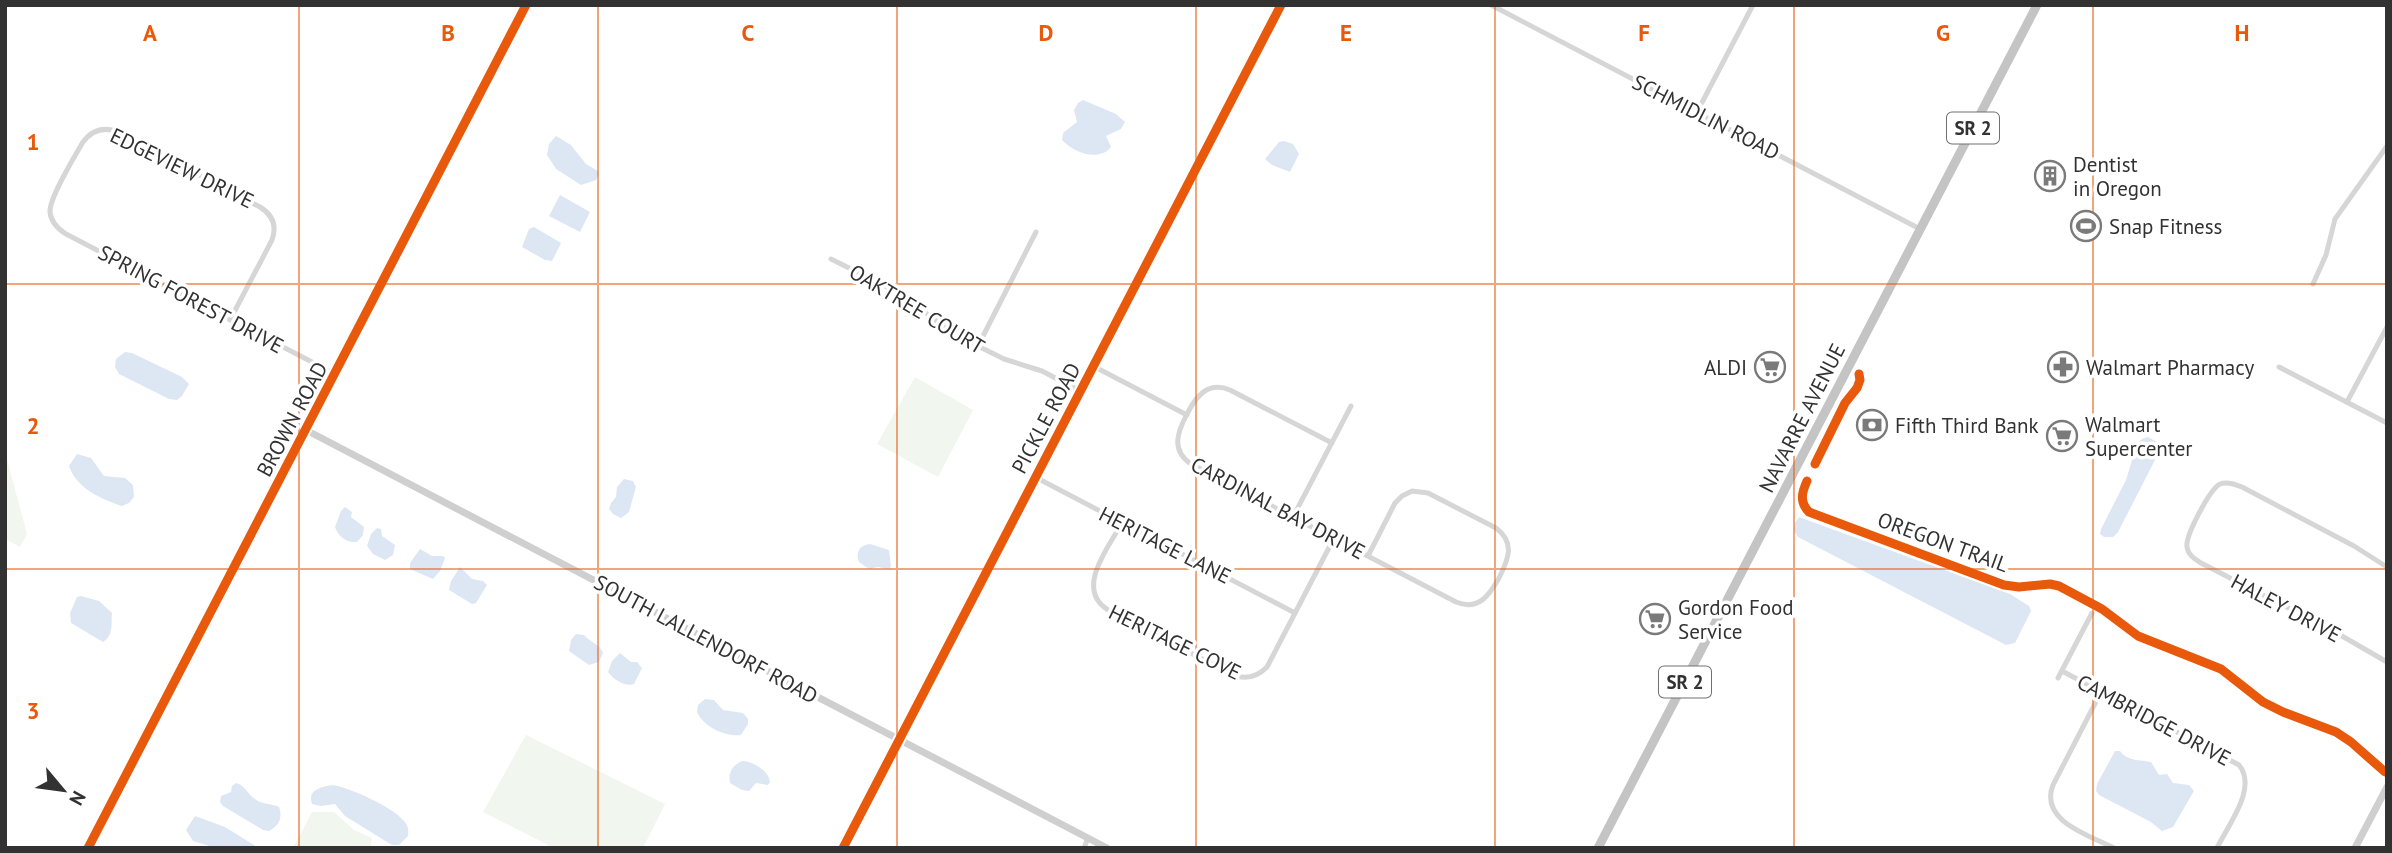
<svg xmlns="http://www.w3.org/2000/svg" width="2392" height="853" viewBox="0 0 2392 853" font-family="'PT Sans',sans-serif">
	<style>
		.green { fill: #f1f6ee }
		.water { fill: #dde7f3 }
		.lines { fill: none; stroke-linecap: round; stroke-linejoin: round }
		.street { stroke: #d6d6d6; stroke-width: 5 }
		.secondary { stroke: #cfcfcf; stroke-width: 7 }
		.highway { stroke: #c4c4c4; stroke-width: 9 }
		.cycleway-casing { stroke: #fff; stroke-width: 13 }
		.cycleway { stroke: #e8590c; stroke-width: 9 }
		.grid { fill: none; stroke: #e8590c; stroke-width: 2; stroke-opacity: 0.55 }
		.labels { text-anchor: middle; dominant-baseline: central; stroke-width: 7; stroke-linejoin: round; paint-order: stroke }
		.shield { fill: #fff; stroke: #707070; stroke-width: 2 }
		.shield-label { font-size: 19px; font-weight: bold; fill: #323232 }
		.street-label { font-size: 21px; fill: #323232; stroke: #fff }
		.poi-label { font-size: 21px; fill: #323232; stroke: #fff; text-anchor: start }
		.grid-label { font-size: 23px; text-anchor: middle; font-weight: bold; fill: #e8590c; stroke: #fff; stroke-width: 7; stroke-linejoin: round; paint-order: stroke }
	</style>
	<rect width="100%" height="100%" fill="#fff"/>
	<path class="green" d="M915 377 973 410 938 477 877 444Z
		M5 452 27 534 20 547 5 539Z
		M526 735 665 804 643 848H554L483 812Z
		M312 812H334L354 830 372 838 370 848H293Z"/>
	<path class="water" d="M1083 100 1116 114 1125 122 1121 129 1106 136 1111 147C1099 162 1074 153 1062 140L1063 133 1077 122 1074 110 1078 103Z
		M556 136 571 145 586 164 598 171 599 174 596 180 581 185 556 169 547 155 549 144Z
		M1284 141 1293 144 1299 154 1290 172 1272 165 1265 159 1279 142Z
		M560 195 590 212 580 232 549 216Z
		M534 227 561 243 552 261 545 260 522 247 529 229Z
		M125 352 132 353 182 377 189 384 182 396 177 400 169 399 119 374 115 367 116 359Z
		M2148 437 2157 442V455L2153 464 2118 532 2113 537H2104L2100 534 2101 529 2126 480 2137 444 2142 439Z
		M77 454 91 458 104 476 125 478 133 485 134 497 129 503 122 506C101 499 76 488 69 466Z
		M624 479 633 481 636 487 629 512 621 518 613 514 609 509 611 503 616 497 617 487Z
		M345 507 352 512 351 517 364 527 363 535 357 542C346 543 338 536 335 527L341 511Z
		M1799 517 2010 594 2029 606 2031 611 2015 643 2006 645 1798 537C1792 529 1793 525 1799 517Z
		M377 528 381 529 382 536 395 545 393 555 385 560 373 554 367 546 371 534Z
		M870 544 889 550 891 567 888 569 878 567 869 569 859 562C855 552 860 545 870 544Z
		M420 549 432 556H443L445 558 440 571 433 579 410 569V563Z
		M460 567 472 579 483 581 487 585 476 603 472 604 449 590 451 581Z
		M81 596 99 601 112 613C111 624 114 635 103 642L71 623 70 613 77 597Z
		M576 634 584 635C590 642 600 644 603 653L599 662 589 665 569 651 571 640Z
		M620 653 631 662H637L642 668 634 684C625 687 614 680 608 672L612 661Z
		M705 699 714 700 723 710 743 713 748 719V724L741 735C725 737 704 727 697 712L698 705Z
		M2115 751H2120C2127 761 2140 760 2151 762L2159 775 2167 774 2173 783 2189 785 2194 791 2173 827 2162 831 2151 822 2099 795 2096 791 2097 784Z
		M742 761C753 761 769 771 770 782L768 785 756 783 749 791 742 790 730 783C728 772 732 766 742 761Z
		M236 783C246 786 247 794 255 799 262 805 271 803 279 807 283 817 279 826 269 831L263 830 223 806 220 802 221 796 231 792 232 786Z
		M332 785C349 787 392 807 403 820 408 825 409 829 408 836L399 845H392L345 816 335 804 321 806 312 804C307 790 321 787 332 785Z
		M195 816 225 827 259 848H216L193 841 186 830Z"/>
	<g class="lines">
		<path class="street" d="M1491 5 1920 229
			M1697 112 1753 5
			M831 259 897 292 949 330 978 346 1004 359 1042 371 1080 391
			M2313 284 2326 255 2335 219 2387 146
			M230 320 272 240C277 226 273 215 260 207L116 131C103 127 92 130 83 142 75 156 49 198 50 212 51 223 58 229 66 234L335 374
			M978 346 1036 232
			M1093 366 1187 415
			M2279 367 2387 423
			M2347 402 2387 327
			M1332 443 1230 390C1208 381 1196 396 1187 414 1177 433 1171 450 1191 464L1456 602C1478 611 1489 596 1499 578 1508 560 1516 543 1496 528L1428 493 1412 491 1402 496 1395 503 1368 556
			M1035 477 1295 613
			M1293 517 1351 406
			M1122 523C1108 548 1073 591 1110 611L1233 675C1246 680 1257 677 1267 667L1334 538
			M2387 567 2354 546 2242 487C2235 484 2227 481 2220 484 2210 489 2185 536 2187 547 2188 555 2195 559 2201 563L2335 632 2387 662
			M2062 671 2239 765C2258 788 2228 825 2217 848
			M2058 678 2092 613
			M2101 692 2053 785C2039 821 2089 835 2114 848
			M1084 848 1088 838"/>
		<path class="secondary" d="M306 430 1107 848
			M88 848 526 5
			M843 848 1281 5
			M2355 848 2387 787"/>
		<path class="highway" d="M1598 848 2037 5"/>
		<g class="cycleway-casing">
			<path id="cycleway" d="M1815 464 1845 403 1857 388 1860 380 1859 374
				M1807 481C1802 492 1799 502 1809 512L2004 585 2019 587 2050 584 2059 586 2102 609 2138 636 2221 669 2263 702 2283 712 2336 732 2351 742 2385 772
				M88 848 526 5
				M843 848 1281 5"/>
		</g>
		<use href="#cycleway" class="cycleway"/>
	</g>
	<path class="grid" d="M299 5V848M598 5V848M897 5V848M1196 5V848M1495 5V848M1794 5V848M2093 5V848M5 284H2387M5 569H2387"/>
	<defs>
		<g id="building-ring" transform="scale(1.575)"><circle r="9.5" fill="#fff" stroke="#7a7a7a" stroke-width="1.5"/><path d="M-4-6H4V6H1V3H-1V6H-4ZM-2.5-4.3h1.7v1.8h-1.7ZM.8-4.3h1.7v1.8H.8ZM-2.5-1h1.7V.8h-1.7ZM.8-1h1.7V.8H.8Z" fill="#7a7a7a"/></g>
		<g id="stadium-ring" transform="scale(1.575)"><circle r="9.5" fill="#fff" stroke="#7a7a7a" stroke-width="1.5"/><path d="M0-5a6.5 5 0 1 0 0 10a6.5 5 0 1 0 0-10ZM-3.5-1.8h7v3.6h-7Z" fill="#7a7a7a"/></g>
		<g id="supermarket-ring" transform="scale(1.575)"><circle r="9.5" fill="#fff" stroke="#7a7a7a" stroke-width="1.5"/><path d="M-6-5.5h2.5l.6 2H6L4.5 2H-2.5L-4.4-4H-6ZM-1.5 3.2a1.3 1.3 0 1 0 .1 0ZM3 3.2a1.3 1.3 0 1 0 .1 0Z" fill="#7a7a7a"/></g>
		<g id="pharmacy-ring" transform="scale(1.575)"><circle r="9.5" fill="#fff" stroke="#7a7a7a" stroke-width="1.5"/><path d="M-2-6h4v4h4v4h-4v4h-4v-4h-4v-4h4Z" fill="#7a7a7a"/></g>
		<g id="bank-ring" transform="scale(1.575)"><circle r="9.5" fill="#fff" stroke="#7a7a7a" stroke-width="1.5"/><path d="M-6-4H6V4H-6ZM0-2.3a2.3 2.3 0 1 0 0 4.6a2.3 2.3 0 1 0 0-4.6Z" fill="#7a7a7a"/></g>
	</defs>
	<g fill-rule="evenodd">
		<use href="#building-ring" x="2050" y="176"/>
		<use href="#stadium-ring" x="2086" y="226"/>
		<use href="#supermarket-ring" x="1770" y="367"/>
		<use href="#pharmacy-ring" x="2063" y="367"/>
		<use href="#bank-ring" x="1872" y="425"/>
		<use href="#supermarket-ring" x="2062" y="436"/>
		<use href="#supermarket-ring" x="1655" y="619"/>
	</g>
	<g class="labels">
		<g class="shield">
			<rect x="1947" y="112.5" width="52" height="31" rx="5"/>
			<rect x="1659" y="666.5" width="52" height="31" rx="5"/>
		</g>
		<g class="shield-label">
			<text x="1973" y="128">SR 2</text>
			<text x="1685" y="682">SR 2</text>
		</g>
		<g class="street-label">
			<text transform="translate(1706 117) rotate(27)">SCHMIDLIN ROAD</text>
			<text transform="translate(182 168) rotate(26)">EDGEVIEW DRIVE</text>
			<text transform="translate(191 299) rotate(28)">SPRING FOREST DRIVE</text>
			<text transform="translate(917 309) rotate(31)">OAKTREE COURT</text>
			<text transform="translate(1046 418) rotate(-62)">PICKLE ROAD</text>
			<text transform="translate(1802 418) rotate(-63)">NAVARRE AVENUE</text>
			<text transform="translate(292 419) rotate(-62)">BROWN ROAD</text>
			<text transform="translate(1278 508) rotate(28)">CARDINAL BAY DRIVE</text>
			<text transform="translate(1943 542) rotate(20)">OREGON TRAIL</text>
			<text transform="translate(1165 545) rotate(27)">HERITAGE LANE</text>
			<text transform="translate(2286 608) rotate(28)">HALEY DRIVE</text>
			<text transform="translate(706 639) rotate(28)">SOUTH LALLENDORF ROAD</text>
			<text transform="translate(1175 642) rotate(26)">HERITAGE COVE</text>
			<text transform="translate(2154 720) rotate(28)">CAMBRIDGE DRIVE</text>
		</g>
		<g class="poi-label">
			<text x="2073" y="164">Dentist<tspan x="2073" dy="24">in Oregon</tspan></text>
			<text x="2109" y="226">Snap Fitness</text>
			<text x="1747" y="367" text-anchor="end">ALDI</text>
			<text x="2086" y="367">Walmart Pharmacy</text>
			<text x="2085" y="424">Walmart<tspan x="2085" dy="24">Supercenter</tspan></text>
			<text x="1895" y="425">Fifth Third Bank</text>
			<text x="1678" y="607">Gordon Food<tspan x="1678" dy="24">Service</tspan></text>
		</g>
	</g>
	<g class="grid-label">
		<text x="150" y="41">A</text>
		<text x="448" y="41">B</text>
		<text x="748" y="41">C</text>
		<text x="1046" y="41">D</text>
		<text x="1346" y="41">E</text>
		<text x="1644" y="41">F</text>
		<text x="1943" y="41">G</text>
		<text x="2242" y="41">H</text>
		<text x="33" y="150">1</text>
		<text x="33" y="434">2</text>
		<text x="33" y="719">3</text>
	</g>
	<rect width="2392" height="853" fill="none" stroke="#323232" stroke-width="14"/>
	<g transform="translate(63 790) rotate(119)" stroke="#ffffff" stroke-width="5" paint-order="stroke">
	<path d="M0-5L12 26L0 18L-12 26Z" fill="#323232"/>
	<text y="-10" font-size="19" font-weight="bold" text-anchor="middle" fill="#323232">N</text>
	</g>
</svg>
